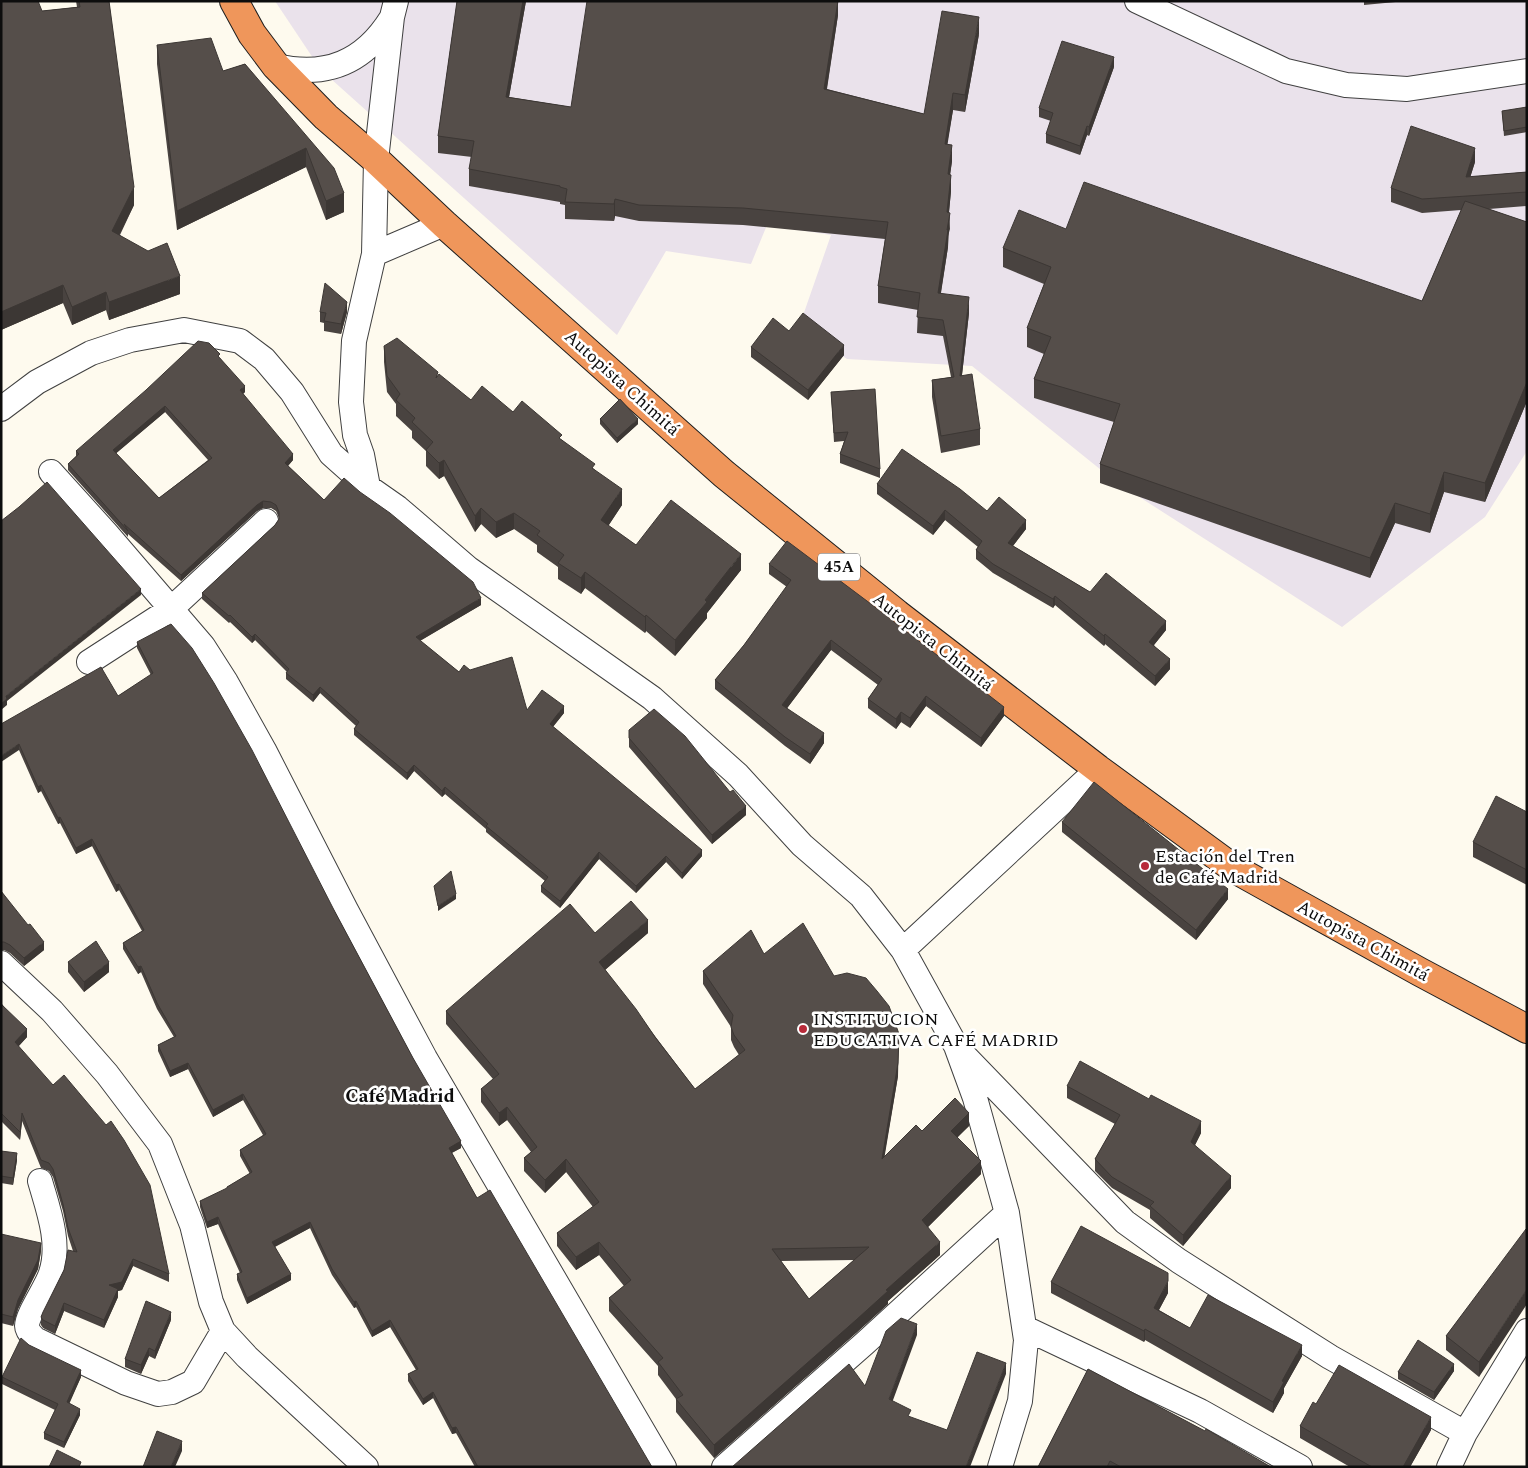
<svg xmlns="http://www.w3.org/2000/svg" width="1528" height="1468" viewBox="0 0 1528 1468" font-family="Spectral,serif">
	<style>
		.industrial { fill: #eae2eb }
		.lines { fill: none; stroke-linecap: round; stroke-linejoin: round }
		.street-casing { stroke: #404040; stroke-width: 26 }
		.highway-casing { stroke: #1e1e1e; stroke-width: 30 }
		.street { stroke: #fff; stroke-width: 24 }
		.highway { stroke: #ef965b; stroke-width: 28 }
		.wall { fill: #494340; fill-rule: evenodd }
		.shaded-wall { fill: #3c3734 }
		.building { fill: #554e4a; stroke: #3c3734; fill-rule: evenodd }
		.poi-dot { fill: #b82a39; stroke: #fff; stroke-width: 2 }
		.labels { text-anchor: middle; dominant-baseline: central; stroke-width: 5; stroke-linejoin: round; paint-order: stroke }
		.shield { fill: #fff; stroke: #565656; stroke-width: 1 }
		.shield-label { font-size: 16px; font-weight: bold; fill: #0d0d0d }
		.street-label { font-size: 18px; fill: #0d0d0d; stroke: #fff }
		.poi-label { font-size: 18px; fill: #0d0d0d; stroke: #fff; text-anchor: start }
		.neighbourhood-label { font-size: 19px; font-weight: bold; fill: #0d0d0d; stroke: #fff }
	</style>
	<rect width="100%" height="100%" fill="#fefaee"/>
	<path class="industrial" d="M275 1H1527V451L1485 517 1342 627 1116 482 972 366 847 359 799 327 831 235 767 225 751 264 666 251 617 335 321 70Z"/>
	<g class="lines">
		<g class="street-casing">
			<path id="street" d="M1137 1 1286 71 1346 85 1407 89 1527 71
				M276 66C326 78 364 62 391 19
				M374 254 444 224
				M1 409 37 382 91 353 130 340 184 330 240 341 264 359 292 392 331 454 368 487 398 508 469 569 652 698 738 775 802 845 861 896 903 950 956 1046 975 1098 1007 1213 1026 1340 1020 1401 1000 1467
				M51 472 107 534 203 646 226 682 264 750 346 910 425 1058 664 1467
				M368 487 362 455 355 435 351 402 354 341 374 254 376 160 392 17 396 1
				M89 662 171 609 266 521
				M903 950 1098 769
				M1 963 52 1011 107 1074 160 1144 192 1225 211 1302 223 1331 247 1357 366 1467
				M962 1053 1125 1222 1179 1261 1330 1357 1465 1433
				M40 1181C48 1209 61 1243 51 1273 47 1287 27 1314 27 1326 27 1331 32 1336 35 1339L126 1383 158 1394 172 1392 193 1382 223 1331
				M1025 1328 1200 1411 1300 1467
				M724 1467 865 1343 1007 1213
				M1449 1467 1465 1433 1527 1331"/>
		</g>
		<g class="highway-casing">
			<path id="highway" d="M234 1 252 34 276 66 326 117 376 160 444 224 724 474 897 614 1098 769 1233 868 1420 972 1527 1029"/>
		</g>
		<use href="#street" class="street"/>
		<use href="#highway" class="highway"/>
	</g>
	<path class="wall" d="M1 1 42 11 77 7 76 1H109L134 205 120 235 180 294 109 320 106 310 72 325 63 303 1 330Z
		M457 1H526L509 97 571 107 838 1V15L827 89 924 114 979 34 965 112 953 110 947 144 952 161 950 174 951 191 949 212 950 229 948 236V247L941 293 969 313 962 375 980 429V445L941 453 932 397V380L951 377 943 336 917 333 918 310 878 303V286L885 239 743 225 639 221 615 216 614 221 565 219V205L560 204V202L469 186V169L472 157 438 153V136Z
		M1364 1H1406L1364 5Z
		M157 45 223 71 245 64 344 193V212L326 220 306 167 177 230 157 64Z
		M1114 67 1089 136 1087 135 1080 155 1046 143V134L1051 121 1039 117V108Z
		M1527 107V132L1504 136 1502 111Z
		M1475 162 1470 177 1527 172V206L1489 209 1527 222V401L1485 502 1444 492 1430 533 1395 523 1370 578 1100 483V464L1114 422 1034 398V379L1044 354 1027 347V328L1044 284 1003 267V248L1066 229 1422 301 1461 210 1422 213 1391 202V188Z
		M320 312H347L341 334 324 331V323L320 322Z
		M789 331 844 355 808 400 751 357V347Z
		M384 346 438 376 471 400 513 412 562 440 595 470 622 505 608 526 636 545 741 570 707 613V618L675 656 646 631 645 633 585 588 581 594 558 579V567L537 552V545L514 529 496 538 481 524 475 532 444 476 439 479 426 466V451L412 438V431L396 416V404L387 392 384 362Z
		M220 358 245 392 243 394 293 460 288 466 324 500 481 605 420 641 459 672 527 710 564 713 553 727 702 856 682 879 666 862 636 893 599 859 560 908 541 892V886L545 881 486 832V829L445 794 442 797 414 771 407 780 354 735V729L356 726 320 693 313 702 286 679V673L287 672 255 640 252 643 230 622 229 623 202 599V593L275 525 279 519V518L276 511 271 508H263L257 511 181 581 128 534V537L68 470V464L76 456V451ZM165 412 208 460 159 498 116 453Z
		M831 392 880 469V478L840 463V454L844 441 834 442Z
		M600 419 638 424 617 443 600 424Z
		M877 484 987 511 1026 529 1013 546 1090 592 1166 630 1154 645 1170 669 1155 686 1105 644 1104 646 1055 605 1053 608 993 573 976 559V550L978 547 945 520 933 535 877 494Z
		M769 564 1004 716 981 747 926 706 910 728 901 722 896 729 868 708V699L878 685 831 650 787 708 824 743 810 764 785 746 715 689V680L744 645 787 587 769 574Z
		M137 642 334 910 461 1148 452 1153 477 1198 652 1467H475L456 1433 452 1434 433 1398 423 1405 408 1381V1374L416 1370 390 1327 372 1337 356 1307 354 1308 332 1275 310 1228 275 1247 291 1280 247 1304 237 1280V1274L240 1273 218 1224 207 1228 200 1207V1201L227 1189V1187L250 1174 240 1156V1150L263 1135 243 1100 213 1117 188 1069 170 1077 158 1051V1045L174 1037 157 1009 141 972 138 974 123 949V943L142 931 119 890 116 892 92 846 76 854 60 823 58 824 41 791 38 793 19 750 1 724 118 696 151 675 137 648Z
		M629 730 746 815 712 844 629 747Z
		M1527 812V885L1473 857V842Z
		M1062 822 1228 899 1196 940 1062 832Z
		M1 891 44 950 24 966 10 953 4 950H1Z
		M595 933H648L605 970 695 1089 739 1055 734 1047 731 1040V1027L703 984V971L764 954 834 976 898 1076 884 1157 922 1131 969 1126 957 1137 981 1174 928 1227 940 1255 888 1301V1304L856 1333 714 1458 676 1412V1399L658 1375V1366L609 1311V1298L624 1286 599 1255 576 1270 557 1246V1233L593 1207 566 1172 545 1193 524 1171V1158L531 1152 507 1120 499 1126 481 1102V1089L493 1079 446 1024V1011ZM854 1260 809 1299 781 1261Z
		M68 962 109 972 84 992 68 972Z
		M1 995 2 1004 27 1037 18 1047 169 1274V1282L133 1266 122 1290 118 1291V1297L104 1328 64 1311 55 1334 43 1328 41 1325V1317L73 1251 68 1236 63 1211 53 1177 49 1171 41 1168 22 1121 20 1140 1 1121Z
		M1067 1086 1201 1133 1195 1145 1231 1188 1183 1246 1150 1218V1210L1112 1188 1095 1171V1159L1115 1124 1067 1098Z
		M1 1151 17 1160 13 1185 1 1183Z
		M1527 1230 1479 1377 1446 1350V1336Z
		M1 1234 41 1251 38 1269 18 1309 13 1326 1 1323Z
		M1051 1282 1168 1293 1159 1310 1190 1328 1302 1356 1284 1388V1393L1273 1413 1145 1340 1144 1342 1051 1293Z
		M171 1320 155 1359 149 1356 141 1374 125 1367V1359Z
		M29 1345 81 1377 69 1403 80 1415 64 1448 44 1439V1433L55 1410 2 1384V1377Z
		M1088 1369 1271 1467H1038Z
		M1454 1371 1434 1400 1398 1379V1372Z
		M1316 1404 1431 1430 1410 1467H1350L1300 1438V1426Z"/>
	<path class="shaded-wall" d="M523 1H526L506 114V97Z
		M838 1V15L824 106V89Z
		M979 17V34L965 112V95Z
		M1114 57V67L1089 136V127Z
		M953 93V110L945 160V144Z
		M1087 126V135L1080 155V146Z
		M952 145V161L948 191V174Z
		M306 148V167L177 230V211Z
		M1475 148V162L1466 191V177Z
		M951 175V191L948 222 950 213 948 247 938 310V293Z
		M134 187V205L112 249V231Z
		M344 193V212L326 220V201Z
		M615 199V216L614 221V204Z
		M180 276V294L109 320V302Z
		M63 285V303L1 330V312Z
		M106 292V310L72 325V307Z
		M969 297V313L960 392V376Z
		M347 302V312L341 334V324Z
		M844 345V355L808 400V390Z
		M1527 382V401L1485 502V483Z
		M245 386V392L240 396V390Z
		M165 406V412L113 456V450Z
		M638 419V424L617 443V438Z
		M293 454V460L285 469V463Z
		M444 460V476L439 479V463Z
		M1444 472V492L1430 533V514Z
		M622 489V505L601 537V520Z
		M263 501V508L257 511 181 581V575L257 505Z
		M1395 503V523L1370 578V558Z
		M481 508V524L475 532V516Z
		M945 510V520L933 535V526Z
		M514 513V529L496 538V522Z
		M1026 520V529L1008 552V543Z
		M741 554V570L707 613V618L675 656V640Z
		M585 572V588L581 594V578Z
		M141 589V595L7 701V705L1 710V704L6 696Z
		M1055 596V605L1053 608V599Z
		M481 598V605L416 643V637Z
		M646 615V631L645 633V617Z
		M1166 621V630L1149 651V642Z
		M255 634V640L252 643V637Z
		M1105 634V644L1104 646V636Z
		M831 640V650L782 715V705Z
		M1170 659V669L1155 686V676Z
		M320 687V693L313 702V695Z
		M926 696V706L910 728V718Z
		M564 706V713L550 730V724Z
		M1004 707V716L981 747V738Z
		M901 712V722L896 729V719Z
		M824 733V743L810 764V754Z
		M19 744V750L1 762V756Z
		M414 765V771L407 780V773Z
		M41 785V791L38 793V787Z
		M445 787V794L442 797V791Z
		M746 806V815L712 844V835Z
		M60 817V823L58 824V818Z
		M92 839V846L76 854V848Z
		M702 850V856L682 879V873Z
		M599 852V859L560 908V901Z
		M666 856V862L636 893V886Z
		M119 884V890L116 892V885Z
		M1228 889V899L1196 940V930Z
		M456 894V899L438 911V906Z
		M648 920V933L599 975V962Z
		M44 942V950L24 966V958Z
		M109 962V972L84 992V982Z
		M141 966V972L138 974V967Z
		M2 975V983L1 984V976Z
		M27 1029V1037L15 1050V1042Z
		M899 1034 898 1076 882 1172V1159Z
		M188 1063V1069L170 1077V1071Z
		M243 1094V1100L213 1117V1110Z
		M507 1107V1120L499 1126V1113Z
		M22 1113V1121L20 1140V1132Z
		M969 1113V1126L951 1144V1131Z
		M1201 1121V1133L1191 1153V1142Z
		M461 1141V1148L449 1154V1148Z
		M17 1153V1160L13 1185V1178Z
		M566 1159V1172L545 1193V1180Z
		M981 1161V1174L922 1233V1220Z
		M1231 1176V1188L1183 1246V1235Z
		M218 1217V1224L207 1228V1222Z
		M310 1222V1228L272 1248V1242Z
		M599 1242V1255L576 1270V1257Z
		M940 1242V1255L888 1301V1304L856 1333 714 1458V1445L886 1290Z
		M41 1243V1251L38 1269 18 1309 13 1326V1317L18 1300Z
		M133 1259V1266L122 1290 118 1291V1297L104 1328V1320L109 1285Z
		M291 1274V1280L247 1304V1298Z
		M1168 1281V1293L1154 1319V1308Z
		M1527 1289V1304L1479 1377V1362Z
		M356 1301V1307L354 1308V1302Z
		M64 1303V1311L55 1334V1326Z
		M171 1312V1320L155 1359V1351Z
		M390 1320V1327L372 1337V1331Z
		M917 1324V1335L889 1411V1399Z
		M1145 1329V1340L1144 1342V1331Z
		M1302 1345V1356L1284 1388V1393L1273 1413V1402L1282 1381Z
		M149 1348V1356L141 1374V1365Z
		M1006 1363V1374L970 1467H966Z
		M1454 1364V1371L1434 1400V1392Z
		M81 1370V1377L67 1409V1402Z
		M433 1392V1398L423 1405V1399Z
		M80 1409V1415L64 1448V1442Z
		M1431 1417V1430L1410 1467H1403Z
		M456 1427V1433L452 1434V1428Z
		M182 1441V1451L175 1467H171Z"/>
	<path class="building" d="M1 1H38L42 11 80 7 79 1H109L134 187 112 231 148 251 167 243 180 276 109 302 106 292 72 307 63 285 1 312Z
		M457 1H523L506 97 571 107 587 1H838L824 89 924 114 942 11 979 17 965 95 953 93 945 144 952 145 948 174 951 175 947 212 950 213 947 230H948L938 293 969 297 960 376 972 374 980 429 941 436 932 380 954 377 943 320 917 317 920 293 878 286 888 222 743 208 639 205 615 199 614 204 565 202 567 189 560 187V186L469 169 474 141 438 136Z
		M211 38 223 71 245 64 334 168 344 193 326 201 306 148 177 211 157 45Z
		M1062 41 1114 57 1089 127 1087 126 1080 146 1046 134 1053 113 1039 108Z
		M1527 107V127L1504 131 1502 111Z
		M1411 126 1475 148 1466 177 1527 172V192L1422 199 1391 188Z
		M1084 182 1422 301 1465 201 1527 222V382L1485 483 1444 472 1430 514 1395 503 1370 558 1100 464 1120 404 1034 379 1051 337 1027 328 1051 267 1003 248 1019 210 1066 229Z
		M325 283 347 302 341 324 324 321 326 313 320 312Z
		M803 313 844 345 808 390 751 347 773 318 789 331Z
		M397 338 438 372 436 378 439 374 471 400 482 386 513 412 522 401 562 435 559 438 595 464 592 468 622 489 601 520 636 545 671 500 741 554 705 600 707 602 675 640 646 615 645 617 585 572 581 578 558 563 564 555 537 535 540 531 514 513 496 522 481 508 475 516 444 460 439 463 426 450 433 442 412 422 415 418 396 400 400 394 387 376 384 346Z
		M198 341 209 343 220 354 218 356 245 386 240 390 293 454 285 463 324 500 344 478 360 492 390 513 473 582 481 598 416 637 459 672 464 665 470 670 512 657 527 710 542 690 564 706 550 724 702 850 682 873 666 856 636 886 599 852 560 901 541 886 548 877 486 826 488 824 445 787 442 791 414 765 407 773 354 729 359 722 320 687 313 695 286 673 289 669 255 634 252 637 230 615 229 616 202 593 275 525 279 519V512L276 505 271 502 263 501 257 505 181 575 124 524 128 531 68 464 79 454 76 451 146 390ZM165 406 212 458 159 498 113 450Z
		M875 389 880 469 840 454 848 432 834 433 831 392Z
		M620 399 638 419 617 438 600 419Z
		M902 449 960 489 987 511 999 497 1026 520 1008 543 1090 592 1106 573 1166 621 1149 642 1170 659 1155 676 1105 634 1104 636 1055 596 1053 599 993 564 976 550 982 541 945 510 933 526 877 484Z
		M47 482 141 589 6 696 7 699 1 704V521L19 507Z
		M787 541 875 607 1004 707 981 738 926 696 910 718 901 712 896 719 868 699 882 679 831 640 782 705 824 733 810 754 785 737 715 680 744 645 791 580 769 564Z
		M171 624 192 648 214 683 252 750 334 910 413 1058 461 1141 449 1148 477 1198 490 1190 652 1467H478L456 1427 452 1428 433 1392 423 1399 408 1374 418 1369 390 1320 372 1331 356 1301 354 1302 332 1269 310 1222 272 1242 291 1274 247 1298 237 1274 242 1272 218 1217 207 1222 200 1201 227 1188V1187L252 1172 240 1150 266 1134 243 1094 213 1110 188 1063 170 1071 158 1045 176 1036 157 1003 141 966 138 967 123 943 144 930 119 884 116 885 92 839 76 848 60 817 58 818 41 785 38 787 19 744 1 756V724L101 667 118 696 153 673 137 642Z
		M654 709 685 736 730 792 733 790 746 806 712 835 629 738V730Z
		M1094 782 1228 889 1196 930 1062 822Z
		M1496 796 1527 812V870L1473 842Z
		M451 871 456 894 438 906 434 886Z
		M1 891 28 925 30 924 44 942 24 958 10 945 4 942H1Z
		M631 901 648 920 599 962 636 1009 655 1037 695 1089 745 1050 734 1035 731 1027 733 1015 703 971 751 930 764 954 803 923 834 976 847 973 866 978 877 991 889 1006 899 1034 898 1063 882 1159 916 1125 922 1131 955 1098 969 1113 951 1131 981 1161 922 1220 940 1242 886 1290 888 1291 856 1320 714 1445 676 1399 683 1395 658 1362 663 1358 609 1298 631 1280 599 1242 576 1257 557 1233 599 1202 566 1159 545 1180 524 1158 537 1147 507 1107 499 1113 481 1089 499 1074 446 1011 570 904 595 933ZM869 1247 809 1299 772 1249Z
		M96 941 109 962 84 982 68 962Z
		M1 1004 27 1029 15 1042 53 1085 64 1075 106 1125 111 1121 124 1140 150 1185 169 1274 133 1259 122 1282 109 1285 118 1289 104 1320 64 1303 55 1326 43 1320 41 1317 43 1312 64 1270 68 1250 77 1252 68 1228 63 1204 53 1169 49 1163 41 1160 22 1113 20 1132 1 1113Z
		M1080 1061 1149 1099 1151 1095 1201 1121 1191 1142 1231 1176 1183 1235 1150 1206 1154 1202 1112 1177 1095 1159 1120 1115 1067 1086Z
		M1 1151 17 1153 13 1178 1 1176Z
		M1081 1226 1168 1273V1281L1154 1308 1190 1328 1208 1295 1302 1345 1282 1381 1284 1382 1273 1402 1145 1329 1144 1331 1051 1282Z
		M1526 1229 1527 1230V1289L1479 1362 1446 1336Z
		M1 1234 41 1243 38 1260 18 1300 13 1317 1 1314Z
		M146 1301 171 1312 155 1351 149 1348 141 1365 125 1359Z
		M901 1318 917 1324 889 1399 911 1410 908 1416 947 1430 977 1352 1006 1363 966 1467H732L849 1364 865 1386 886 1331Z
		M21 1338 29 1345 81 1370 67 1402 80 1409 64 1442 44 1433 58 1404 2 1377Z
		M1418 1340 1454 1364 1434 1392 1398 1372Z
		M1339 1365 1431 1417 1403 1467H1372L1300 1426 1313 1402 1316 1404Z
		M1088 1369 1205 1431 1206 1429 1271 1467H1121L1110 1461 1107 1467H1038Z
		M157 1431 182 1441 171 1467H143Z
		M57 1450 81 1462 79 1467H49Z"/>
	<g class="poi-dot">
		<circle cx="1145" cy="866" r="5"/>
		<circle cx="803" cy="1029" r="5"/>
	</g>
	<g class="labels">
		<rect class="shield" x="818" y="553.5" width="42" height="27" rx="4"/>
		<g class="shield-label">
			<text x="839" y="567">45A</text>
		</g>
		<g class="street-label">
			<text transform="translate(622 383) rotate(42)">Autopista Chimitá</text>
			<text transform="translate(933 642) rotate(38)">Autopista Chimitá</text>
			<text transform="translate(1363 941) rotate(29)">Autopista Chimitá</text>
		</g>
		<g class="poi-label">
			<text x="1155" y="856">Estación del Tren<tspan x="1155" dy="21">de Café Madrid</tspan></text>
			<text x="813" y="1019">INSTITUCION<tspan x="813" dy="21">EDUCATIVA CAFÉ MADRID</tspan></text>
		</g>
		<g class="neighbourhood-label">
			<text x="400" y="1096">Café Madrid</text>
		</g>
	</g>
	<rect width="1528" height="1468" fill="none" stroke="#0d0d0d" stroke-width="5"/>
</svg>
